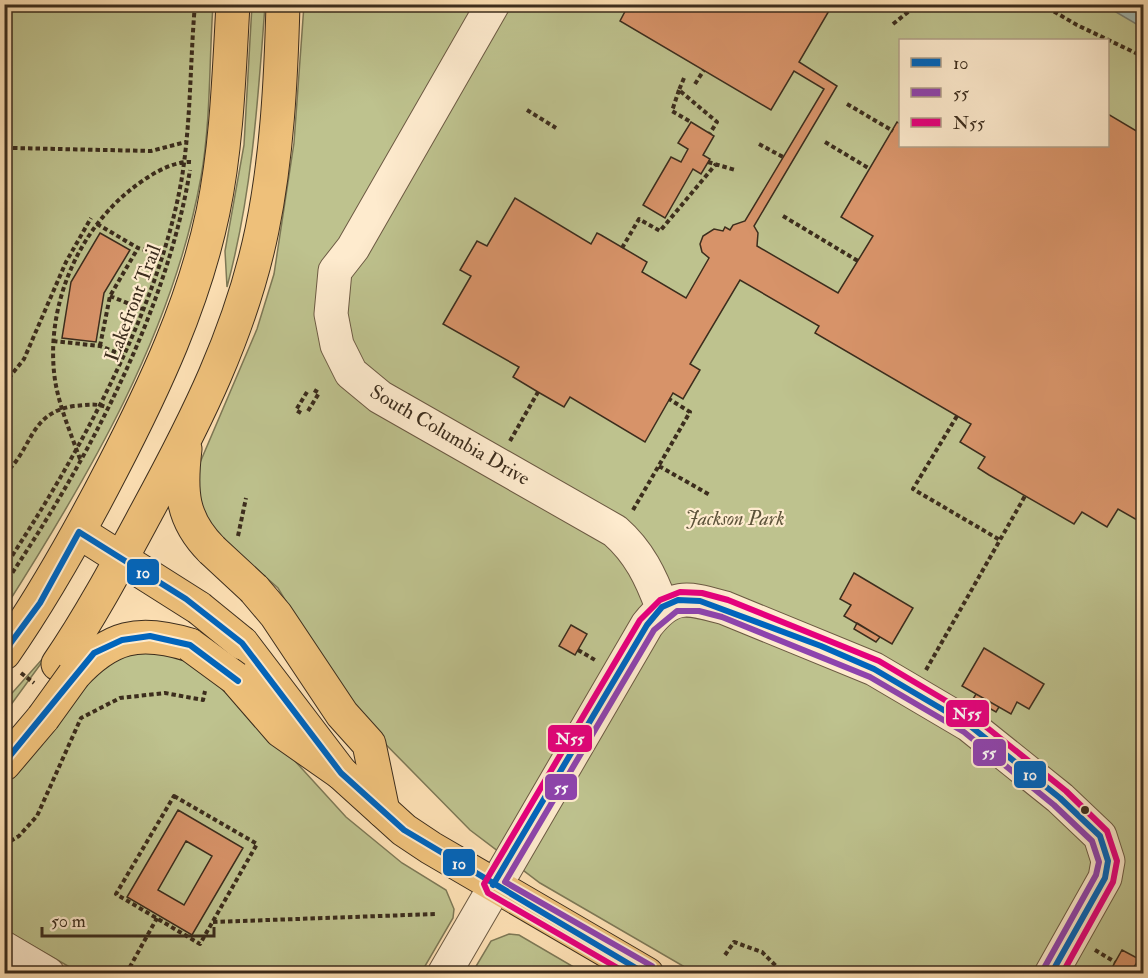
<svg xmlns="http://www.w3.org/2000/svg" width="1148" height="978" viewBox="0 0 1148 978" font-family="'IM FELL Double Pica',serif">
	<style>
		.green { fill: #bec28e; stroke: #7d7856; stroke-width: 1.5; fill-rule: evenodd }
		.water { fill: #a2bbb5; stroke: #798278; stroke-width: 1.5 }
		.building { fill: #d79369; stroke: #3c2d1d; stroke-width: 1.5; fill-rule: evenodd }
		.lines { fill: none; stroke-linecap: round; stroke-linejoin: round }
		.minor-casing { stroke: #6c5a43; stroke-width: 35 }
		.major-casing { stroke: #3c2d1d; stroke-width: 35 }
		.highway-casing { stroke: #3c2d1d; stroke-width: 35 }
		.path { stroke: #3c2d1d; stroke-width: 4; stroke-dasharray: 4.5 3; stroke-linecap: butt }
		.minor { stroke: #feebce; stroke-width: 33 }
		.major { stroke: #eec07a; stroke-width: 33 }
		.highway { stroke: #eec07a; stroke-width: 33 }
		.major-bridge-casing { stroke: #3c2d1d; stroke-width: 35; stroke-linecap: butt }
		.highway-bridge-casing { stroke: #3c2d1d; stroke-width: 35; stroke-linecap: butt }
		.major-bridge { stroke: #eec07a; stroke-width: 33 }
		.highway-bridge { stroke: #eec07a; stroke-width: 33 }
		.bus-1-casing { stroke: #feebce; stroke-width: 10 }
		.bus-2-casing { stroke: #feebce; stroke-width: 10 }
		.bus-3-casing { stroke: #feebce; stroke-width: 10 }
		.bus-1 { stroke: #0065bd; stroke-width: 6 }
		.bus-2 { stroke: #8e44ad; stroke-width: 6 }
		.bus-3 { stroke: #e5007d; stroke-width: 6 }
		.bus-dot { fill: #3c2d1d; stroke: #feebce; stroke-width: 2 }
		.labels { text-anchor: middle; dominant-baseline: central; stroke-width: 4.5; stroke-linejoin: round; paint-order: stroke }
		.street-label { font-size: 20px; fill: #3c2d1d; stroke: #feebce }
		.park-label { font-size: 20px; font-style: italic; fill: #5c5239; stroke: #feebce }
		.line-badge { stroke: #feebce; stroke-width: 2 }
		.badge-label { font-size: 16px; text-anchor: middle; font-weight: bold; fill: #fff }
	</style>
	<rect width="100%" height="100%" fill="#fde0b4"/>
	<filter id="stains"><feTurbulence type="fractalNoise" baseFrequency=".00333" numOctaves="4"/><feColorMatrix values="0 0 0 0 .2 0 0 0 0 .09 0 0 0 0 .02 0 0 0 .5 -.17"/></filter>
	<radialGradient id="worn" r=".72"><stop offset=".6" stop-color="#630" stop-opacity="0"/><stop offset="1" stop-color="#630" stop-opacity=".3"/></radialGradient>
	<path class="green" d="M5 5H213C209 61 211 120 201 177 173 333 89 476 5 608Z
		M252 5H265C258 100 252 194 227 287L225 251 244 145Z
		M304 5H1143V973H695L540 883 470 830 350 708 278 588 208 526 197 494 199 465 257 329 274 274 294 143ZM900 40H1108V146H900Z
		M53 647 5 713V701Z
		M173 651 232 692 346 817 402 863 446 890 454 909 453 918 421 973H80L5 930 4 777 82 681 116 654Z
		M509 934 519 935 584 973H472L491 941Z"/>
	<path class="water" d="M1104 5H1143V28Z"/>
	<path class="building" d="M629 4H833L799 62 837 86 754 226 758 233 757 246 838 293 873 236 841 217 897 122 900 124V146H1108V114L1138 132 1144 122V524L1118 509 1107 527 1082 512 1074 524 989 475 978 468 985 457 960 442 971 424 815 333 819 326 740 280 690 364 700 370 683 399 673 393 645 442 570 397 564 407 538 392 513 377 519 367 443 324 471 276 460 270 477 241 487 246 515 198 591 244 597 233 601 235 647 262 642 272 686 298 709 258 702 252 700 244 703 236 714 229 723 231 725 227 730 230 733 225 745 221 824 89 794 71 771 110 620 21Z
		M691 122 714 136 703 155 710 159 701 174 693 169 665 218 643 205 671 157 681 162 688 149 678 143Z
		M100 233 130 250 104 293 96 342 62 338 71 282Z
		M854 573 913 608 892 644 844 616 851 605 840 599Z
		M857 623 880 637 876 642 854 629Z
		M571 625 587 634 575 655 559 646Z
		M984 648 1044 684 1029 709 1017 702 1011 714 962 686Z
		M976 694 999 707 996 712 973 699Z
		M178 810 243 848 192 935 127 897ZM186 841 212 856 184 905 158 890Z
		M1122 950 1139 959 1130 974 1113 966Z"/>
	<g class="lines">
		<g class="minor-casing">
			<path id="minor" d="M493 4 353 248 335 271 331 314 337 345 351 373 380 397 615 531C639 552 651 577 662 607
				M4 948 48 974
				M444 974 647 625C673 592 688 598 725 608L874 669 969 725 1060 798 1100 836 1108 861 1105 878 1051 974"/>
		</g>
		<g class="major-casing">
			<path id="major" d="M79 532 199 608
				M242 643 341 773 404 830 431 848 647 974"/>
		</g>
		<g class="highway-casing">
			<path id="highway" d="M185 449C180 491 181 519 212 550
				M254 589 276 615 342 714 369 744 383 811
				M4 653C45 594 79 533 112 469 154 388 194 303 213 212 227 144 229 74 233 4
				M58 664C91 616 119 563 147 511 196 421 241 332 262 230 277 157 281 80 283 4
				M74 675C110 636 139 629 190 645
				M235 678 281 731 341 773
				M4 764 43 718"/>
		</g>
		<path class="path" d="M1041 4 1077 25 1144 57
			M893 24 918 4
			M684 78 679 90 717 122 710 133
			M695 84 704 70
			M679 90 672 111 691 122
			M847 104 893 131
			M527 110 556 128
			M825 142 870 169
			M759 144 783 157
			M13 148 151 151 186 142
			M708 162 735 170
			M783 216 858 261
			M97 224 138 248 161 255
			M622 248 639 219 660 231 716 164
			M110 296 142 309
			M53 341 100 346 123 355
			M100 346 110 296 138 248
			M4 384 24 359 66 262 91 218
			M308 411 319 393 314 390
			M301 413 296 410 307 392
			M957 416 913 489 1000 540
			M510 441 538 392
			M80 459C71 434 59 406 55 380 45 311 75 235 129 191 145 178 170 161 191 162
			M659 466 710 495
			M4 474C33 450 28 413 74 406 86 405 95 403 106 407
			M633 510 690 412 669 399
			M238 536 246 498
			M4 568C77 458 160 308 182 177 191 120 190 62 195 4
			M4 585C85 466 167 312 190 170
			M578 650 595 660
			M926 670 1025 496
			M21 673 34 683
			M174 796 257 844 200 944 116 894Z
			M4 845 19 836 37 816 81 718 120 698 165 693 203 700 205 691
			M213 922 436 914
			M1095 950 1115 962
			M725 955 734 942 762 952 784 974
			M126 974 157 918"/>
		<use href="#minor" class="minor"/>
		<use href="#major" class="major"/>
		<use href="#highway" class="highway"/>
		<g class="major-bridge-casing">
			<path id="major-bridge" d="M199 608 242 643"/>
		</g>
		<g class="highway-bridge-casing">
			<path id="highway-bridge" d="M212 550 254 589
				M190 645 235 678
				M43 718 74 675"/>
		</g>
		<use href="#major-bridge" class="major-bridge"/>
		<use href="#highway-bridge" class="highway-bridge"/>
		<g class="bus-1-casing">
			<path id="bus-1" d="M4 652 40 603 79 532 186 599 242 643 341 773 404 830 646 974
				M4 763 94 653 122 640 150 636 190 645 238 681
				M493 885 647 625 662 607 678 600 700 601 821 646 874 669 969 725 1060 798 1100 836 1108 861 1105 878 1051 974"/>
		</g>
		<g class="bus-2-casing">
			<path id="bus-2" d="M652 966 505 882 654 630 677 611H699L722 617 870 677 964 732 1054 805 1092 841 1099 862 1096 875 1043 970"/>
		</g>
		<g class="bus-3-casing">
			<path id="bus-3" d="M628 974 488 893 484 884 640 620 660 600 680 592 702 593 728 600 879 661 975 718 1066 791 1107 831 1117 861 1113 882 1062 974"/>
		</g>
		<use href="#bus-1" class="bus-1"/>
		<use href="#bus-2" class="bus-2"/>
		<use href="#bus-3" class="bus-3"/>
	</g>
	<circle class="bus-dot" cx="1085" cy="810" r="5"/>
	<g class="labels">
		<g class="street-label">
			<text transform="translate(133 303) rotate(-69)">Lakefront Trail</text>
			<text transform="translate(450 435) rotate(30)">South Columbia Drive</text>
		</g>
		<g class="park-label">
			<text x="735" y="518">Jackson Park</text>
		</g>
	</g>
	<g class="line-badge">
		<rect x="126" y="558" width="34" height="28" rx="6" fill="#0065bd"/>
		<rect x="945" y="699" width="45" height="29" rx="6" fill="#e5007d"/>
		<rect x="547" y="724" width="46" height="29" rx="6" fill="#e5007d"/>
		<rect x="972" y="738" width="35" height="29" rx="6" fill="#8e44ad"/>
		<rect x="1013" y="760" width="34" height="29" rx="6" fill="#0065bd"/>
		<rect x="544" y="773" width="34" height="28" rx="6" fill="#8e44ad"/>
		<rect x="442" y="848" width="34" height="29" rx="6" fill="#0065bd"/>
	</g>
	<g class="badge-label">
		<text x="143" y="578">10</text>
		<text x="967" y="719">N55</text>
		<text x="570" y="744">N55</text>
		<text x="989" y="758">55</text>
		<text x="1030" y="780">10</text>
		<text x="561" y="793">55</text>
		<text x="459" y="869">10</text>
	</g>
	<rect width="1148" height="978" fill="none" stroke="#fde0b4" stroke-width="24"/>
	<rect x="6" y="6" width="1136" height="966" fill="none" stroke="#3c2d1d" stroke-width="3"/>
	<rect x="12" y="12" width="1124" height="954" fill="none" stroke="#3c2d1d" stroke-width="1.5"/>
	<rect x="899" y="39" width="210" height="108" fill="#feebce" stroke="#b09f87" stroke-width="1.5"/>
	<rect x="911" y="58" width="30" height="9" fill="#0065bd" stroke="#b09f87" stroke-width="1.5"/>
	<text x="953" y="69" font-size="18" fill="#3c2d1d">10</text>
	<rect x="911" y="88" width="30" height="9" fill="#8e44ad" stroke="#b09f87" stroke-width="1.5"/>
	<text x="953" y="99" font-size="18" fill="#3c2d1d">55</text>
	<rect x="911" y="118" width="30" height="9" fill="#e5007d" stroke="#b09f87" stroke-width="1.5"/>
	<text x="953" y="129" font-size="18" fill="#3c2d1d">N55</text>
	<path d="M42 927v9h172v-9" fill="none" stroke="#3c2d1d" stroke-width="3"/>
	<text x="51" y="927" font-size="18" fill="#3c2d1d" stroke="#feebce" stroke-width="4.5" paint-order="stroke">50 m</text>
	<rect width="100%" height="100%" filter="url(#stains)"/>
	<rect width="100%" height="100%" fill="url(#worn)"/>
</svg>
